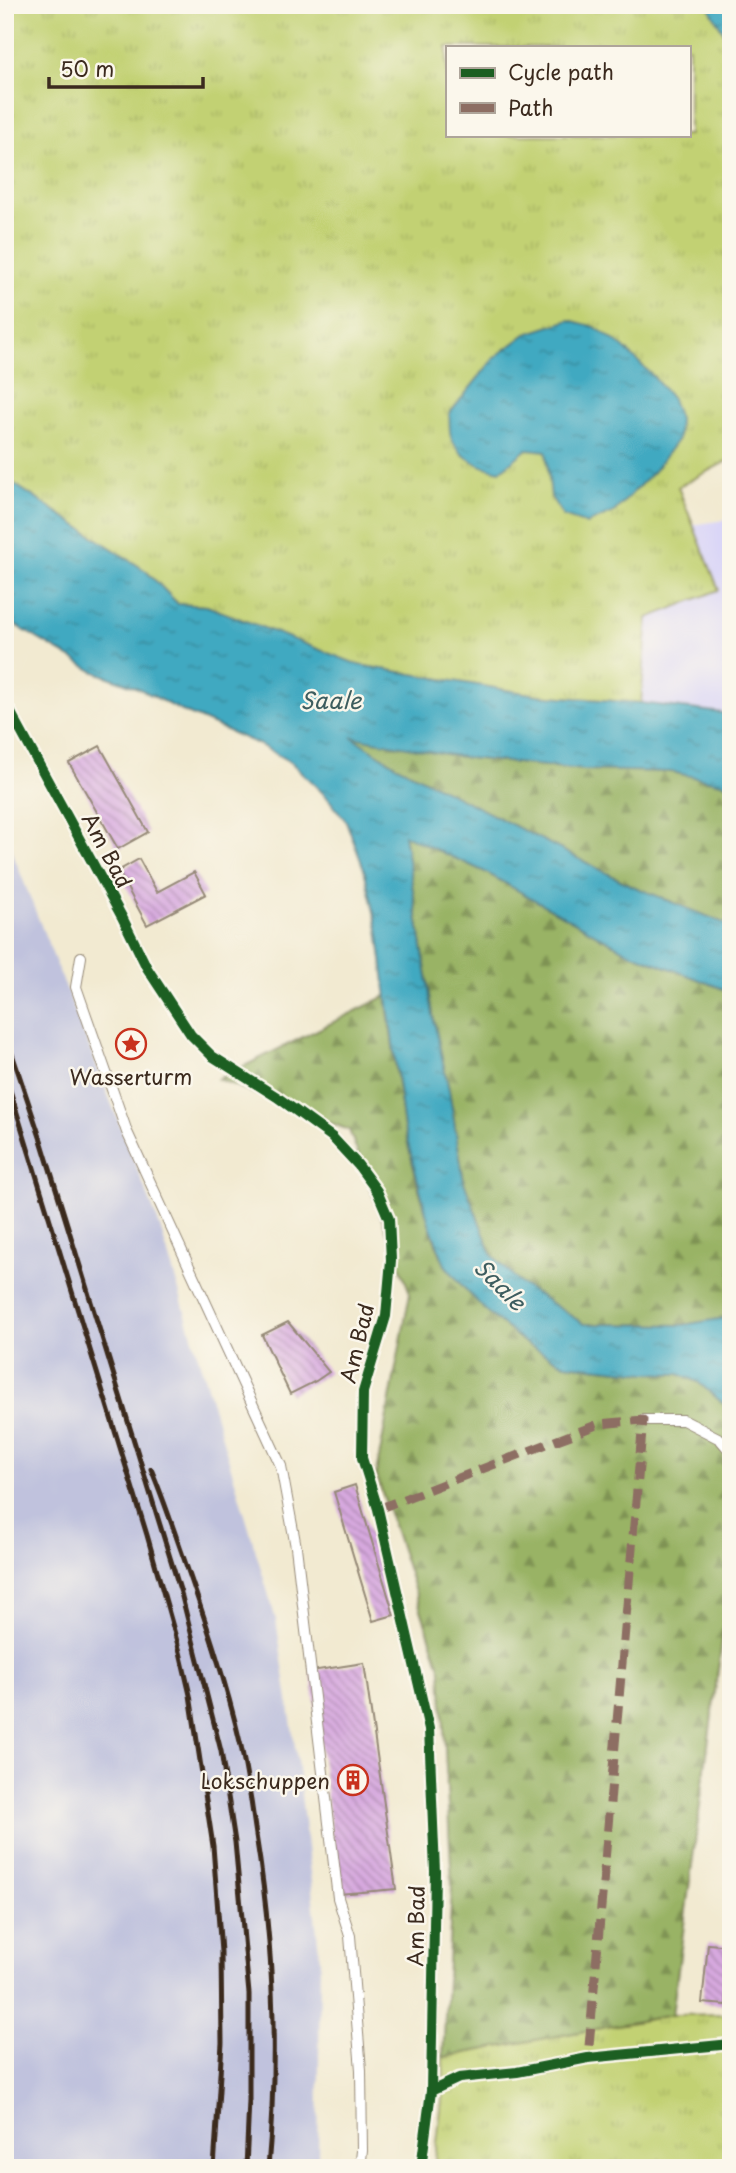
<svg xmlns="http://www.w3.org/2000/svg" width="736" height="2173" viewBox="0 0 736 2173" font-family="'Playpen Sans',sans-serif">
	<style>
		.built { fill: #dad6f7 }
		.railway { fill: #c0c2dd }
		.grass { fill: url(#grass-tufts); stroke: #7e7e48; stroke-width: 2; fill-rule: evenodd }
		.forest { fill: url(#forest-firs); stroke: #6a6e42; stroke-width: 2 }
		.water { fill: url(#water-ripples); stroke: #3e6a70; stroke-width: 2 }
		.building { fill: url(#building-back-hatch) }
		.lines { fill: none; stroke-linecap: round; stroke-linejoin: round }
		.service-casing { stroke: #968a78; stroke-width: 12 }
		.service { stroke: #fff; stroke-width: 10 }
		.rail { stroke: #3b2a1e; stroke-width: 5 }
		.quiet { stroke: #8d6e63; stroke-width: 9; stroke-dasharray: 18 9; stroke-linecap: butt }
		.cycleway-casing { stroke: #fbf7ec; stroke-width: 15 }
		.cycleway { stroke: #1b5e20; stroke-width: 10 }
		.labels { text-anchor: middle; dominant-baseline: central; stroke-width: 5; stroke-linejoin: round; paint-order: stroke }
		.street-label { font-size: 21px; fill: #3b2a1e; stroke: #fbf7ec }
		.poi-label { font-size: 21px; fill: #3b2a1e; stroke: #fbf7ec }
		.water-label { font-size: 23px; font-style: italic; fill: #3d5d5f; stroke: #fbf7ec }
	</style>
	<defs>
		<pattern id="grass-tufts" width="24" height="20" patternUnits="userSpaceOnUse" patternTransform="scale(1.75)"><rect width="24" height="20" fill="#c2d173"/><path d="M3 7l-1-3M5 7V3M7 7l1-3M15 17l-1-3M17 17v-4M19 17l1-3" fill="none" stroke="#a8b463"/></pattern>
		<pattern id="forest-firs" width="22" height="20" patternUnits="userSpaceOnUse" patternTransform="scale(1.75)"><rect width="22" height="20" fill="#99b365"/><path d="M5 1l3.5 6h-7zM16 11l3.5 6h-7z" fill="#7e9253"/></pattern>
		<pattern id="water-ripples" width="26" height="14" patternUnits="userSpaceOnUse" patternTransform="scale(1.75)"><rect width="26" height="14" fill="#41a9c1"/><path d="M2 4q2-2 4 0t4 0M15 11q2-2 4 0t4 0" fill="none" stroke="#388a9c"/></pattern>
		<pattern id="building-back-hatch" width="6" height="6" patternUnits="userSpaceOnUse" patternTransform="scale(1.75)"><rect width="6" height="6" fill="#d7a9df"/><path d="M-1 5l2 2M0 0l6 6M5-1l2 2" fill="none" stroke="#b08ab4"/></pattern>
	</defs>
	<rect width="100%" height="100%" fill="#fbf7ec"/>
	<filter id="ink" filterUnits="userSpaceOnUse"><feTurbulence type="fractalNoise" baseFrequency=".0143" numOctaves="2"/><feDisplacementMap in="SourceGraphic" scale="14" xChannelSelector="R" yChannelSelector="G"/><feConvolveMatrix kernelMatrix="1 2 1 2 8 2 1 2 1" color-interpolation-filters="sRGB"/></filter>
	<filter id="wash" filterUnits="userSpaceOnUse"><feTurbulence type="fractalNoise" baseFrequency=".00686" numOctaves="4" result="noise"/><feDisplacementMap in="SourceGraphic" scale="28" xChannelSelector="R" yChannelSelector="G"/><feGaussianBlur stdDeviation="1.57" result="paint"/><feColorMatrix in="noise" values="0 0 0 0 0 0 0 0 0 0 0 0 0 0 0 0 0 1.4 0 .05"/><feComposite in="paint" operator="in"/></filter>
	<g filter="url(#wash)">
		<rect width="100%" height="100%" fill="#f2ead1"/>
		<path class="built" d="M731 519V714L641 703 648 618 719 589 693 525Z"/>
		<path class="railway" d="M5 834 160 1227 276 1620 297 1760 320 1960 318 2168H5Z"/>
		<path class="grass" d="M5 5H708L731 45V459L678 487 719 590 648 618 641 703 537 695 358 665 207 606 178 604 146 571 5 478ZM447 47H689V135H447Z
			M731 2014V2168H434L444 2083 443 2057 672 2015Z"/>
		<path class="forest" d="M350 736 468 758 584 770 672 772 731 785V926L630 885 397 766Z
			M404 834 483 871 628 952 731 992V1317L683 1325 584 1324 521 1284 492 1255 464 1182 449 1090 434 1021Z
			M386 996 404 1128 419 1189 434 1239 445 1265 467 1291 489 1314 525 1343 565 1364 646 1373 679 1374 698 1382 731 1410V1573L672 2015 443 2057 452 1886 441 1670 376 1474 410 1293 349 1130 218 1079Z"/>
		<path class="water" d="M708 5H731V45L710 9Z
			M569 320 595 327 622 346 652 375 672 399 679 419 678 439 654 471 614 512 587 524 563 516 551 497 546 451 527 449 500 471C480 467 459 458 451 437 449 431 450 421 449 414L495 357 526 334Z
			M5 478 146 571 178 604 207 606 359 665 537 695 641 703 731 714V785L672 772 584 770 468 758 352 737 397 766 630 885 731 926V992L628 952 483 871 404 835 434 1021 449 1090 464 1182 492 1255 521 1284 584 1324 683 1325 731 1317V1410L698 1382 679 1374 646 1373 565 1364 525 1343 489 1314 467 1291 445 1265 428 1220 404 1128 378 929 364 869 346 821 326 796 292 763 260 745 180 710 138 688 93 671 5 619Z"/>
		<g id="blocks">
			<path class="building" d="M100 746 148 832 118 849 69 763Z
				M139 859 157 892 194 872 206 894 147 925 118 871Z
				M288 1322 329 1372 316 1381 290 1394 262 1335Z
				M355 1485 394 1615 373 1621 334 1492Z
				M364 1663 396 1889 339 1894 311 1671Z
				M708 1944 731 1946 726 2005 702 2003Z"/>
		</g>
	</g>
	<g filter="url(#ink)">
		<use href="#blocks" fill-opacity="0" stroke="#968a78" stroke-width="2"/>
		<g class="lines">
			<g class="service-casing">
				<path id="service" d="M5 702 122 917 147 968 191 1035 212 1056 277 1097 332 1137 358 1165 377 1191 389 1219 391 1260 386 1316 363 1392 362 1458 378 1509 429 1729 435 1871 431 2091 421 2168
					M81 957 76 987 127 1132 281 1466 296 1547 338 1898 350 1936 361 2070 362 2151 360 2168
					M643 1420H683L720 1439 731 1452
					M431 2091 459 2078 517 2072 588 2058 731 2044"/>
			</g>
			<use href="#service" class="service"/>
			<path class="rail" d="M5 1033 41 1140 181 1593 221 1751 235 1842 249 1994V2100L246 2168
				M5 1074 147 1535 180 1652 190 1695 213 1846 221 1952 222 2043 214 2168
				M151 1469C163 1497 172 1525 182 1553 204 1616 226 1681 241 1746 247 1775 252 1805 256 1835 274 1946 278 2056 268 2168"/>
			<path class="quiet" d="M378 1509 599 1424 643 1420 588 2058"/>
			<g class="cycleway-casing">
				<path id="cycleway" d="M5 702 122 917 147 968 191 1035 212 1056 277 1097 332 1137 358 1165 377 1191 389 1219 391 1260 386 1316 363 1392 362 1458 378 1509 429 1729 435 1871 431 2091 421 2168
					M431 2091 459 2078 517 2072 588 2058 731 2044"/>
			</g>
			<use href="#cycleway" class="cycleway"/>
		</g>
	</g>
	<defs>
		<g id="sight-ring" transform="scale(1.575)"><circle r="9.5" fill="#fbf7ec" stroke="#c8321e" stroke-width="1.5"/><path d="M0-6L1.8-2.2L6-1.7L2.9 1.2L3.7 5.4L0 3.3L-3.7 5.4L-2.9 1.2L-6-1.7L-1.8-2.2Z" fill="#c8321e"/></g>
		<g id="building-ring" transform="scale(1.575)"><circle r="9.5" fill="#fbf7ec" stroke="#c8321e" stroke-width="1.5"/><path d="M-4-6H4V6H1V3H-1V6H-4ZM-2.5-4.3h1.7v1.8h-1.7ZM.8-4.3h1.7v1.8H.8ZM-2.5-1h1.7V.8h-1.7ZM.8-1h1.7V.8H.8Z" fill="#c8321e"/></g>
	</defs>
	<g fill-rule="evenodd">
		<use href="#sight-ring" x="131" y="1044"/>
		<use href="#building-ring" x="353" y="1780"/>
	</g>
	<g class="labels">
		<g class="street-label">
			<text transform="translate(108 850) rotate(62)">Am Bad</text>
			<text transform="translate(356 1343) rotate(-76)">Am Bad</text>
			<text transform="translate(415 1926) rotate(-89)">Am Bad</text>
		</g>
		<g class="poi-label">
			<text x="131" y="1076">Wasserturm</text>
			<text x="330" y="1780" text-anchor="end">Lokschuppen</text>
		</g>
		<g class="water-label">
			<text x="331" y="699">Saale</text>
			<text transform="translate(501 1284) rotate(45)">Saale</text>
		</g>
	</g>
	<rect width="736" height="2173" fill="none" stroke="#fbf7ec" stroke-width="28"/>
	<rect x="446" y="46" width="245" height="91" fill="#fbf7ec" stroke="#aea59a" stroke-width="2"/>
	<rect x="460" y="68" width="35" height="10" fill="#1b5e20" stroke="#aea59a" stroke-width="2"/>
	<text x="508" y="80" font-size="21" fill="#3b2a1e">Cycle path</text>
	<rect x="460" y="103" width="35" height="10" fill="#8d6e63" stroke="#aea59a" stroke-width="2"/>
	<text x="508" y="116" font-size="21" fill="#3b2a1e">Path</text>
	<path d="M49 77v10h154v-10" fill="none" stroke="#3b2a1e" stroke-width="3.5"/>
	<text x="60" y="77" font-size="21" fill="#3b2a1e" stroke="#fbf7ec" stroke-width="5" paint-order="stroke">50 m</text>
</svg>
